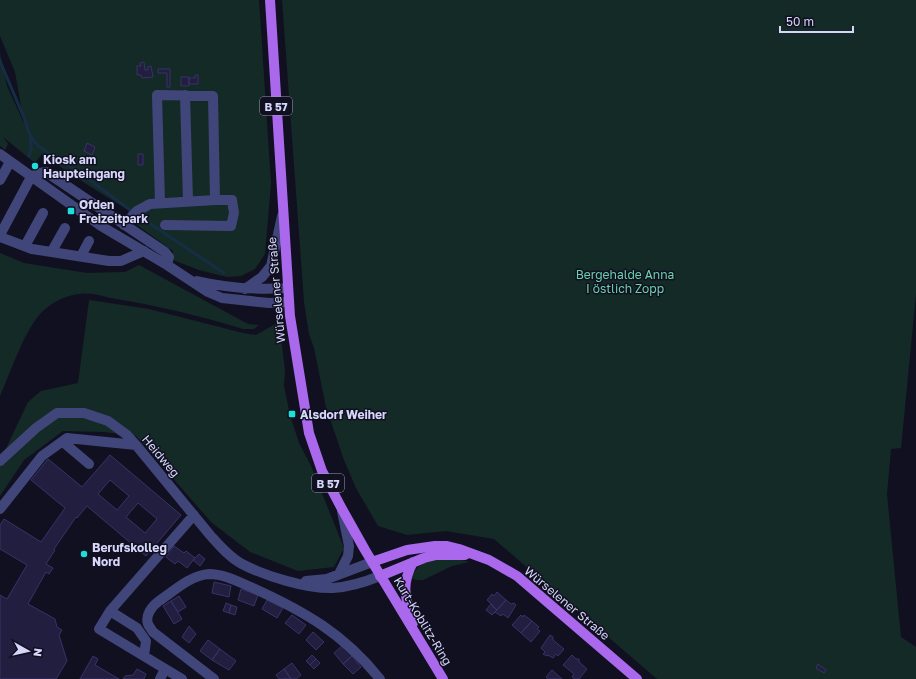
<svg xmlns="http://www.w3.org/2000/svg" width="916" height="679" viewBox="0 0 916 679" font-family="'Golos Text',sans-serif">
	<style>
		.green { fill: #142a26 }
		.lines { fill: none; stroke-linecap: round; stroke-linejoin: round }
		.stream { stroke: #152e45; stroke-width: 3 }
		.building { fill: #211e3f; stroke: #373368; fill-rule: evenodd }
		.minor { stroke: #41467a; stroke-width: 10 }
		.major { stroke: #aa69ed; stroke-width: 10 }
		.poi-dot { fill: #1cdfd9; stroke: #111021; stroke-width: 1.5 }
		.labels { text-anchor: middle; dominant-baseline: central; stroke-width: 3; stroke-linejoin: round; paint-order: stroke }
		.shield { fill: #111021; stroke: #9a9bb9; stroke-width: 1 }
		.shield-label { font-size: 11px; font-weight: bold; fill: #d5d6fa }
		.poi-label { font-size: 12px; font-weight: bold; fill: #d5d6fa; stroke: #111021; text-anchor: start }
		.park-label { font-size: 12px; fill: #6ad1aa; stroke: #111021 }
		.street-label { font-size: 12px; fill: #d5d6fa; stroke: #111021 }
	</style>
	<rect width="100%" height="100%" fill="#111021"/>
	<path class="green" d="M0 0H259L271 183 265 254 255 269 241 276 227 277 199 270 173 260V251L130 220 128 210 75 177 42 154 35 163 3 137 8 144 5 150 0 146V53L7 86 24 123 15 72 0 36Z
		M282 0H916V294L901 448 891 449 887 494 901 637 916 647V679H657L494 539 446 531 407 535 378 526 356 488 344 460 326 407 314 348 309 334 304 302Z
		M0 253 24 263 87 273 125 272 139 265 248 324 259 325 254 329H243C201 316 159 306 116 299 105 297 91 292 80 294 66 295 55 301 44 310 25 327 11 372 0 396Z
		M89 300 149 309 243 333 256 335 279 322 285 370 284 386 290 415 299 443 311 466 344 548 334 567 298 571 250 552 211 522 136 436 104 432 63 431 24 460 0 496V456L2 457 28 402 41 391 78 383Z
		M429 560H462L469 562 452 566 423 580H417L410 578 418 567Z"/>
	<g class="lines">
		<path class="stream" d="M0 61 25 120 30 135 31 144V150L29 156
			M30 135 38 146 80 173 133 212
			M137 215 224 273"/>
	</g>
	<path class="building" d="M144 62 145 70H148V67L151 66 153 77 142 78 141 75H137V66H141L140 63Z
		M158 69H170V87H167V73H158Z
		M195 75H198V84H189V78H195Z
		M181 77H189V86H181Z
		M87 143 95 147 92 155 84 151Z
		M138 154H143V165H138Z
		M110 455 181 515 146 556 87 506 77 518 76 517 54 549 55 550 46 564 53 568 49 574 46 572 28 604 55 619 57 627 62 630 59 635 67 661 56 679H0V595L7 599 27 565 0 549V525L4 519 41 542 65 508 31 480 48 459 82 487ZM110 480 129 496 117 510 98 494ZM138 503 157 519 145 533 126 517Z
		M174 546 184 553 186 551 195 558 187 568 178 561 175 564 166 557Z
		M199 554 205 559 200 566 193 560Z
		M214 582 231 586 229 597 212 593Z
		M241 589 258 595 254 606 238 600Z
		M497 592 506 600 497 610 487 600 492 594 494 596Z
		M179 596 186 607 178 612 171 601Z
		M267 600 283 608 277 618 262 609Z
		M506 600 511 604 514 603 516 605 508 618 503 614 501 616 495 612Z
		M171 601 182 619 174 624 163 606Z
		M226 603 231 605 229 613 223 611Z
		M491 604 493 605 492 606 497 610 492 615 486 610Z
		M231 605 237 607 235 615 229 613Z
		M292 615 306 625 299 634 285 623Z
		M521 615 523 617 524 615 532 621 521 633 512 625Z
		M532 621 539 627 537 629 540 631 531 642 521 633Z
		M189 626 196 634 189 643 182 637Z
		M313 632 324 642 316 650 306 640Z
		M550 635 553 637V640L564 649 558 656 556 654 553 658 548 655 547 656 543 654 545 652 541 648Z
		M208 640 220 649 212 660 200 651Z
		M342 646 352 656 343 664 334 653Z
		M220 649 236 661 229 670 212 660Z
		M312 655 316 659 310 665 306 661Z
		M572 655 576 659H579V662L587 669 579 679H575L572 677 574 674 563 665Z
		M93 656 98 659 95 665 119 679H80Z
		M352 656 361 667 353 674 343 664Z
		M316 659 320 663 314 669 310 665Z
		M292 663 301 675 296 679H291L284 669Z
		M818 664 826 670 824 673 816 668Z
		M137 669 146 674 144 679H123L125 676 133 675Z
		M284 669 291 679H279L276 675Z
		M552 670 562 679H548L546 677Z"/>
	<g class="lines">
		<path class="minor" d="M185 95 188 201
			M0 154 101 226 167 265 208 292 222 298 269 303 289 302
			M0 180 10 162
			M124 225 137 211 150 204 215 200 213 96 157 95 160 203
			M165 225 231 226 234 213 232 200H215
			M0 235 31 177 39 173 46 172 165 252 169 257 167 265
			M0 237 32 249 109 261H121L144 251
			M25 246 43 213
			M52 251 65 228
			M81 256 89 241
			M197 281C227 288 257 290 288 288
			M245 289 262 277 271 266 282 216
			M63 442 89 464
			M0 461 36 428 57 413H84L108 421 127 435 136 445 210 535C219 545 229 557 242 564 265 576 307 589 333 588 349 587 365 582 380 576
			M0 509 42 456 67 438 136 445
			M339 574 348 556 349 546 342 511
			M306 581 327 579 372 562
			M110 611 137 628 146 641 144 656
			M160 679 165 669
			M182 679 99 629 110 611 194 515
			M214 679 153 632C151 629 149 626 148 624 145 615 152 606 159 601 174 591 191 575 209 574 224 574 239 582 253 588 304 611 344 634 380 679"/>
		<path class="major" d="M270 0 290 316 309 433 322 471 342 509 365 550 443 679
			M372 562 407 550 435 546H447L459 549 489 560 517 576 637 679
			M413 562C400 587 406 598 413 623
			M380 576 424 558 436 555H465"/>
	</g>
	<g class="poi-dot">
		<circle cx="35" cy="166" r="4"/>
		<rect x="67" y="207" width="8" height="8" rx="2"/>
		<rect x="288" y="410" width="8" height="8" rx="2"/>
		<circle cx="84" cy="554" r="4"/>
	</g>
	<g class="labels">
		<g class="shield">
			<rect x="260" y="97" width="32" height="18" rx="3"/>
			<rect x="312" y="474" width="32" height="18" rx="3"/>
		</g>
		<g class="shield-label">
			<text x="276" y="106">B 57</text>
			<text x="328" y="483">B 57</text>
		</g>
		<g class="poi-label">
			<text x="43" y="159">Kiosk am<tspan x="43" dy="14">Haupteingang</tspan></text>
			<text x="79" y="204">Ofden<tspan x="79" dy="14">Freizeitpark</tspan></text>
			<text x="300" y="414">Alsdorf Weiher</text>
			<text x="92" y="547">Berufskolleg<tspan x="92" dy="14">Nord</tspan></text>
		</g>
		<g class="park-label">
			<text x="625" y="274">Bergehalde Anna<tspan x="625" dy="14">I östlich Zopp</tspan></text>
		</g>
		<g class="street-label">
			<text transform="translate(276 290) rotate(-95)">Würselener Straße</text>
			<text transform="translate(161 456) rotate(50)">Heidweg</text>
			<text transform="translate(567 603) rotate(40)">Würselener Straße</text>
			<text transform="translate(423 621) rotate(59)">Kurt-Koblitz-Ring</text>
		</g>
	</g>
	<g transform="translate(28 651) rotate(98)" stroke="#111021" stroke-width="3" paint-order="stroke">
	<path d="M0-3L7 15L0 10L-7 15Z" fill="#d5d6fa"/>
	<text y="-6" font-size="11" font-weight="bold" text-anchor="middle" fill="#d5d6fa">N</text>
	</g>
	<path d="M780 26v6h73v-6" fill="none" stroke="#d5d6fa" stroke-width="2"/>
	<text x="786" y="26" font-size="12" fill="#d5d6fa" stroke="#111021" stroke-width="3" paint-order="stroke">50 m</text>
</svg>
